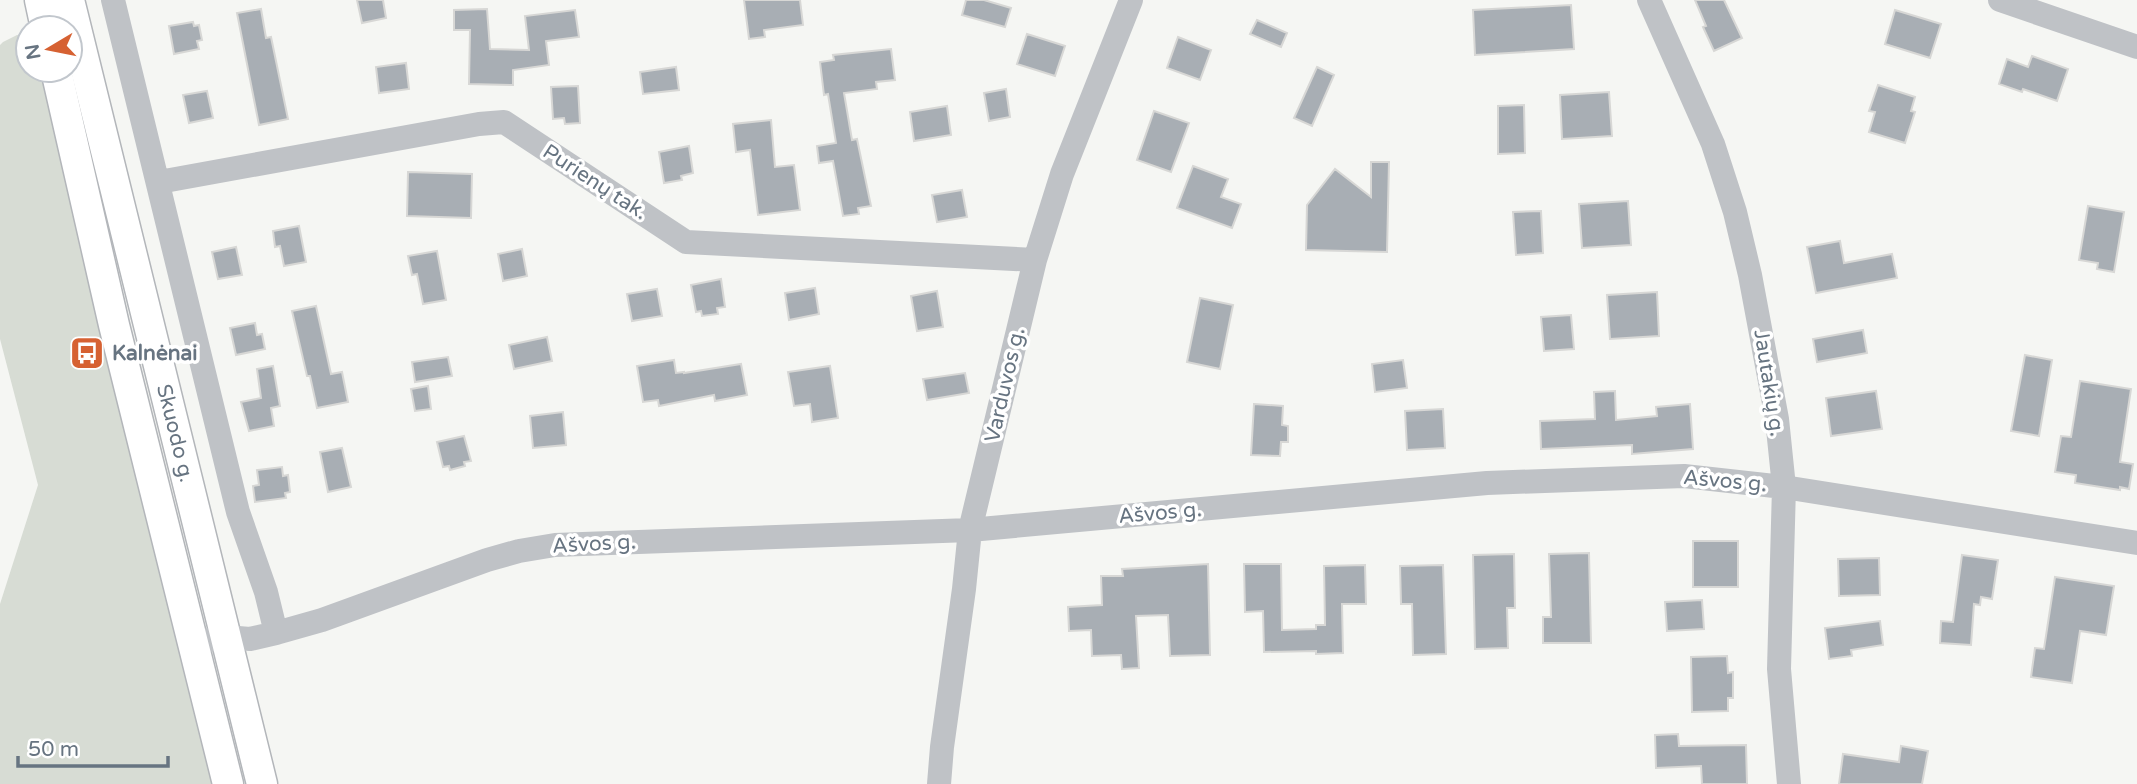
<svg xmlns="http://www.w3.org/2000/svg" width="2137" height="784" viewBox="0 0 2137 784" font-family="'Varela Round',sans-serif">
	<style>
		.green { fill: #d7dcd4 }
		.building { fill: #a8aeb4; stroke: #d7d7d5; stroke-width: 2 }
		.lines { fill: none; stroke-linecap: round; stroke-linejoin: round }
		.major-casing { stroke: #b3b6ba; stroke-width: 33 }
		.minor { stroke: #bfc2c6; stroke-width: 24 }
		.major { stroke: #fff; stroke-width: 30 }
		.labels { text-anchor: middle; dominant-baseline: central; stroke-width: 7; stroke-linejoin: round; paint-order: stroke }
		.street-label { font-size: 21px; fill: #677481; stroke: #fff }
		.poi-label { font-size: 21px; font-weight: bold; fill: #677481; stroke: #fff; text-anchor: start }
	</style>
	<rect width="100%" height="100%" fill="#f5f6f3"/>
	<path class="green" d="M17 35 28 37V70H42L217 784H0V604L38 485 0 339V45L3 42Z"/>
	<path class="building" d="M357 0H383L386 18 362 23Z
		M744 0H800L803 25 764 30 765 37 749 39Z
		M966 0H984L1011 8 1005 27 962 15Z
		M1695 0H1724L1742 38 1714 51 1703 27 1706 26Z
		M1571 5 1574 49 1475 55 1473 10Z
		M261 9 266 38 271 37 288 119 259 125 237 13Z
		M487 9 490 49 529 50 525 16 575 10 579 37 546 41 549 65 513 70V85L469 84 470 30H454V10Z
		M1895 10 1941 24 1930 58 1885 44Z
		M1257 20 1287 33 1281 47 1250 34Z
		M193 22 194 26 199 25 202 40 197 41 199 49 174 54 169 26Z
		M1027 34 1065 46 1055 76 1017 64Z
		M1178 37 1211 50 1200 80 1167 68Z
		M891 49 895 80 876 82 877 89 844 93 852 140 857 139 871 206 858 208 859 214 843 216 833 161 819 163 817 146 836 143 828 94 824 95 820 62 834 60 833 55Z
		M2032 56 2068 69 2057 101 2023 89 2022 92 1999 84 2007 59 2028 67Z
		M406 63 409 89 379 93 376 67Z
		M676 67 679 90 643 94 640 72Z
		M1317 67 1334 75 1312 126 1294 118Z
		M1878 85 1915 97 1911 111 1915 112 1905 143 1869 132 1875 112 1869 111Z
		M578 86 580 123 565 124 564 118 553 119 551 87Z
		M1006 89 1010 117 989 121 984 93Z
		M207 91 213 118 189 123 183 95Z
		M1609 92 1612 136 1562 139 1560 95Z
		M1524 105 1525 153 1498 154V106Z
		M947 106 951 135 914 141 910 112Z
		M1154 111 1189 123 1171 172 1137 160Z
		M771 120 775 167 794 165 800 210 758 215 750 150 736 152 733 124Z
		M689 146 693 173 681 176 682 180 664 183 659 152Z
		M1371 162H1389L1387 252 1306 250 1307 205 1335 169 1371 197Z
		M1193 166 1228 179 1221 197 1241 204 1232 228 1177 208Z
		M408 172 472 174 471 218 407 216Z
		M962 190 967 217 937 222 932 195Z
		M1628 201 1631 245 1582 248 1579 204Z
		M2088 206 2124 212 2114 272 2097 269 2098 263 2079 260Z
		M1541 211 1543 253 1516 255 1513 212Z
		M299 226 306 262 284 266 280 246 275 247 273 231Z
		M1840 241 1844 263 1892 254 1897 278 1816 293 1807 247Z
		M236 247 242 275 218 279 212 252Z
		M522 249 527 276 503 281 498 254Z
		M437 251 446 300 423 304 417 274 412 275 408 256Z
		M721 279 725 307 717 308 718 314 702 316 701 311 696 312 691 285Z
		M815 288 819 314 789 320 785 293Z
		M657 289 662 316 632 321 627 294Z
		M937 291 943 327 917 331 911 296Z
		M1657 292 1659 336 1610 339 1607 295Z
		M1200 298 1233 305 1220 369 1187 362Z
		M316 306 331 374 342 372 348 402 317 408 310 376H307L292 311Z
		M1571 315 1574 349 1544 351 1541 317Z
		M255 323 257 335 262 334 265 349 236 355 230 328Z
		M1863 330 1867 353 1817 362 1813 339Z
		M547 337 552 361 514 369 509 345Z
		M2025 355 2052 360 2039 436 2011 431Z
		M448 357 452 376 415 382 412 362Z
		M674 360 676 373 684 372V373L741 364 747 395 715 401 714 395 659 406 658 400 643 402 637 366Z
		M1403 360 1407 388 1375 392 1372 364Z
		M273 366 280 406 271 408 274 426 249 431 241 402 261 398 257 369Z
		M830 366 838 418 812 422 810 404 794 406 788 372Z
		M965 373 969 393 927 400 923 379Z
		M2080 381 2131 389 2120 462 2133 464 2129 489 2120 487V490L2075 483 2076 475 2055 472 2061 436 2071 437Z
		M428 386 431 409 415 411 411 389Z
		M1615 391 1616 420 1657 416 1656 407 1690 404 1693 449 1632 454V445L1541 449 1540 421 1595 419 1594 392Z
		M1876 391 1882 429 1831 436 1826 398Z
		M1254 404 1283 406 1282 425 1288 426V442H1281L1280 456 1251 455Z
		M1443 409 1445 448 1407 450 1405 411Z
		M563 412 566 445 533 448 530 416Z
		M464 436 471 461 464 462 465 466 450 470 449 466 443 467 437 442Z
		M342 448 351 487 328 492 320 452Z
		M282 467 283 476 288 475 290 492 285 493 286 498 255 502 253 486 259 485 257 470Z
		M1693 541H1738V587H1693Z
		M1589 553 1591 643H1543V617H1551L1549 554Z
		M1514 554 1515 608H1507L1508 648 1475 649 1473 555Z
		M1962 555 1998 560 1992 599 1981 597 1980 605 1974 604 1971 645 1940 643 1941 621 1953 622Z
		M1879 558 1880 595 1839 596 1838 559Z
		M1208 564 1210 655 1170 656 1168 615 1136 616 1139 668 1122 669 1121 655 1092 656 1091 630 1069 631 1068 607 1102 605 1101 576H1123L1122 569Z
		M1244 564H1281L1282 630 1316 629V625H1325L1324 566 1365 565 1366 604H1342L1343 653 1316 654V651L1264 652 1263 611 1245 612Z
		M1443 565 1446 654 1413 655 1412 604H1401L1400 566Z
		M2055 577 2114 586 2106 635 2080 631 2072 683 2031 677 2035 648 2044 649Z
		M1702 600 1704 629 1667 631 1665 602Z
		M1880 621 1883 645 1851 650 1852 656 1829 659 1825 628Z
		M1727 656 1728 673 1733 672V698H1728V711L1692 712 1691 657Z
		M1678 734 1679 746 1746 745 1747 784H1702L1701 766 1656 768 1655 735Z
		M1901 746 1928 751 1922 784H1839L1843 754 1899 762Z"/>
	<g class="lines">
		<g class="major-casing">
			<g id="major">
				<path d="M40 0 46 28"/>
				<path id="s1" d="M69 0 262 784"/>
				<path d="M56 70 114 325 228 784"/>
			</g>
		</g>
		<path class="minor" d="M113 0 238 512 266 592 276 633
			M1649 0 1713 144 1735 212 1750 275 1777 419 1784 487 1779 669 1789 784
			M2000 0 2137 47
			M159 182 479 124 504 122 686 242 1035 260
			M193 643 226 637 250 639 276 633 322 620 487 560 519 551 555 545 970 530 1487 483 1684 476 1784 487 2137 543
			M939 784 942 747 964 589 970 530 1035 260 1062 174 1131 0"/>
		<use href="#major" class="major"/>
	</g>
	<defs>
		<g id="bus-square" transform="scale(1.75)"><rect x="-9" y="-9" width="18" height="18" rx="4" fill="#d66132" stroke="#fff"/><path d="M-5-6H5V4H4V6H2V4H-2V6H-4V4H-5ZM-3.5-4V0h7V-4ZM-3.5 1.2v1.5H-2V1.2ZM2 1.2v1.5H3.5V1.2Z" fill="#fff"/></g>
	</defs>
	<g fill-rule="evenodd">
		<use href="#bus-square" x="87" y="353"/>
	</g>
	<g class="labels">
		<g class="street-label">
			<text transform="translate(595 182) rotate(33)">Purienų tak.</text>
			<text transform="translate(1769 383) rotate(81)">Jautakių g.</text>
			<text transform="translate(1005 385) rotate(-77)">Varduvos g.</text>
			<text stroke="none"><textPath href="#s1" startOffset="446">Skuodo g.</textPath></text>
			<text transform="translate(1725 481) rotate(5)">Ašvos g.</text>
			<text transform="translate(1160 513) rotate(-5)">Ašvos g.</text>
			<text transform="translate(594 544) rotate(-3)">Ašvos g.</text>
		</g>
		<g class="poi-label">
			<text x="112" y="353">Kalnėnai</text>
		</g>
	</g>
	<g transform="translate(49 49) rotate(260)"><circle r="33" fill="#ffffff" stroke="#c2c7cd" stroke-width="2"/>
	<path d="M0-5L12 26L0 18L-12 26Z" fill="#d66132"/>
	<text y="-10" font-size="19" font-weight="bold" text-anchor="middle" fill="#677481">N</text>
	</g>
	<path d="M18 756v10h150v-10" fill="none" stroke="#677481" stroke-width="3.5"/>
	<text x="28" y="756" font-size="21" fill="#677481" stroke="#ffffff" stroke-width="5" paint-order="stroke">50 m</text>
</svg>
